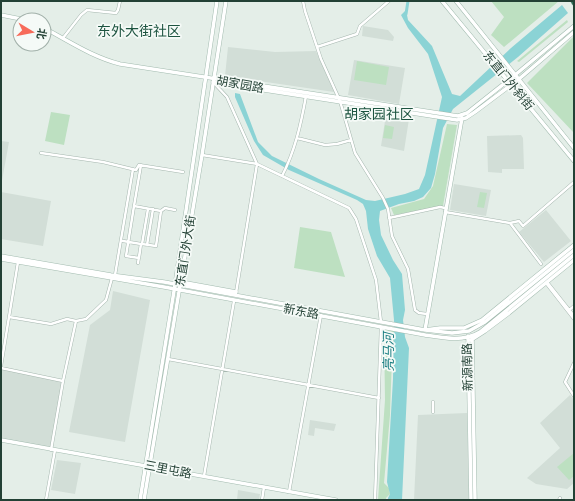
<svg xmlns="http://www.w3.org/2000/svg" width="575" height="501" viewBox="0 0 575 501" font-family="'Source Sans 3','Noto Sans SC',sans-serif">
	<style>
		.built { fill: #d2ded7 }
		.green { fill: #bde0c1 }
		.water { fill: #8bd3d5 }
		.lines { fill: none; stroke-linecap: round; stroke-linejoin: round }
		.canal { stroke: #8bd3d5; stroke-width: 3 }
		.street-casing { stroke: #a6b7af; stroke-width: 3.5 }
		.secondary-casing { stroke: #a2bbaf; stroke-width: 4.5 }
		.highway-casing { stroke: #c1cac6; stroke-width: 5.5 }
		.street { stroke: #fff; stroke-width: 2.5 }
		.secondary { stroke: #fff; stroke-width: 3.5 }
		.highway { stroke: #2d6f58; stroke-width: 4.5 }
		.labels { text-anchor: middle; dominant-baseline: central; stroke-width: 3.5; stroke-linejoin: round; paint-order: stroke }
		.street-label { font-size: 12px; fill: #234135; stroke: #f5faf7 }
		.water-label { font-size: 13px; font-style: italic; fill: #197d80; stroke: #f5faf7 }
		.quarter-label { font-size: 14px; fill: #1d5440; stroke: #f5faf7 }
	</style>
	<rect width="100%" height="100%" fill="#e4eee8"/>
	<path class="built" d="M363 26 388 30 394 37 393 41 362 36Z
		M228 47 275 52 316 51 334 92 225 76Z
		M354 60 405 68 399 104 348 95Z
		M386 115 409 119 404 151 381 146Z
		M521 135 523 138 524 169H502V173L488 172 487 136Z
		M1 141 9 142 1 186Z
		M454 184 491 190 486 216 450 210Z
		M1 192 51 201 43 246 1 239Z
		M546 210 571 241 544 262 519 232Z
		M113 291 150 300 125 442 69 432 90 325 110 310Z
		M1 369 63 381 51 450 1 438Z
		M570 395 574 400V483L567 489 536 484 527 478 560 448 540 423Z
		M467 413 469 500H414L418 415Z
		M310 420 336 424 334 431 315 428 314 436 308 435Z
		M57 460 81 463 75 494 51 490Z
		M238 490 260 494 259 500H237Z"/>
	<path class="green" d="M491 1H559L504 47 491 35 504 17Z
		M567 20 568 22 519 62 517 61Z
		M574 36V133L527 83Z
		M357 61 389 67 386 85 354 80Z
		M51 112 70 115 64 145 45 141Z
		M447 124 457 125 443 206 394 215 391 208 424 199 433 186Z
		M385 125 394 127 392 139 383 138Z
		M480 192 487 193 484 208 477 207Z
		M300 227 331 232 345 277 294 268Z
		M384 330 395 331 392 356 390 415 384 483 389 488 390 494 386 498V500H378L385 400Z
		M574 453V476L569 480 557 467Z"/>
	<path class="water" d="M562 5 568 13 518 57 453 109 443 128 435 174 431 188 423 197 414 201 399 204 380 211 379 220 381 235 393 260 402 274 405 310 403 320 405 337 409 348 402 500H388V498L390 494 387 482 393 379 394 320 390 278 377 256 368 229 366 211 363 204 357 200 289 170 263 155 254 141 235 97V93L240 94 258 142 272 156 319 179 366 200 375 201 405 194 419 189 425 175 442 97 428 54 408 28 401 15 406 10 408 20 432 46 452 94 460 96 511 48Z"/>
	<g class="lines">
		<path class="canal" d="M406 14 408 1"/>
		<g class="street-casing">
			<path id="street" d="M303 1 305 11 321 59 340 101 355 153 383 198 388 209 392 236 408 269 415 310 419 313 427 314
				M63 38 81 15 87 10 116 13 118 10 120 1
				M317 47 357 34 360 26 389 1
				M213 82 227 97 257 164 349 208 356 219 376 280 381 322
				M297 138 325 145 337 144 351 140
				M41 153 103 162 136 170 139 165 183 172
				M202 155 257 164 236 293
				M282 176C295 151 301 124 306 96
				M134 206 141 165
				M161 211 165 208 175 210
				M445 212 510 223 519 221 523 226 574 182
				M389 218 440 207 445 208
				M510 223 541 264
				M123 241C129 242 135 243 141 244H142L156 246 161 211 134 206 126 256 139 258 141 244 138 263
				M142 244 148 209
				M147 245 153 209
				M115 275 133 169
				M547 282 574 316
				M546 283 574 319
				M568 311 574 306
				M9 317 51 324 67 319 76 321
				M168 359 379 398
				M574 363 565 382 574 396
				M1 366 18 262
				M1 368 63 381
				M433 412V402
				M51 450 63 381 76 321 86 319 106 300 112 278
				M204 476 234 301
				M289 492 321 315
				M46 500 55 450
				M262 500 264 487
				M375 500 381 327
				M559 500 560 498"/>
		</g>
		<g class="secondary-casing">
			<path id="secondary" d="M442 1 574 161
				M456 1 574 148
				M1 15 26 20
				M44 28C69 41 92 57 120 64L458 116 467 113 515 75 574 26
				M213 82 457 120 466 118 475 112 519 79 574 32
				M462 118 425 330 440 328H464L482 320 574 245
				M1 256 111 275 164 282 425 330 452 333 469 331 485 322 574 250
				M1 259 164 287 425 335C443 338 464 342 480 332L574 255
				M181 282 236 292
				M468 336 471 500
				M472 336 475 500
				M471 340 485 331 509 313 574 260
				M1 440 336 500
				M140 500 175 285 217 1
				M144 500 202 155 226 1"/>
		</g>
		<g class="highway-casing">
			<path id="highway" d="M573 1 574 3"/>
		</g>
		<use href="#street" class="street"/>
		<use href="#secondary" class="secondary"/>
		<use href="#highway" class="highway"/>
	</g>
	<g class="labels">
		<g class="street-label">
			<text transform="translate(508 81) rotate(51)">东直门外斜街</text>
			<text transform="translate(240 85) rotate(10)">胡家园路</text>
			<text transform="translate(186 251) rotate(-81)">东直门外大街</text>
			<text transform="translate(301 312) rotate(10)">新东路</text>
			<text transform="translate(468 367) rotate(-91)">新源南路</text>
			<text transform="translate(168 470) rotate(11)">三里屯路</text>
		</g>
		<g class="water-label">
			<text transform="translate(389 352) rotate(-90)">亮马河</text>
		</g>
		<g class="quarter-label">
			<text x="139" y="32">东外大街社区</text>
			<text x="379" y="115">胡家园社区</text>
		</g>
	</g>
	<rect width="575" height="501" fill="none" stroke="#234135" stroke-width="4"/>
	<g transform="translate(32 32) rotate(100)"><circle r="19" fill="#f5faf7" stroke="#a1b0a9"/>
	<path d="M0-3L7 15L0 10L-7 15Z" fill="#f76b5a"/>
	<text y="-6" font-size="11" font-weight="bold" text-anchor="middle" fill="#234135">北</text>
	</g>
</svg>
